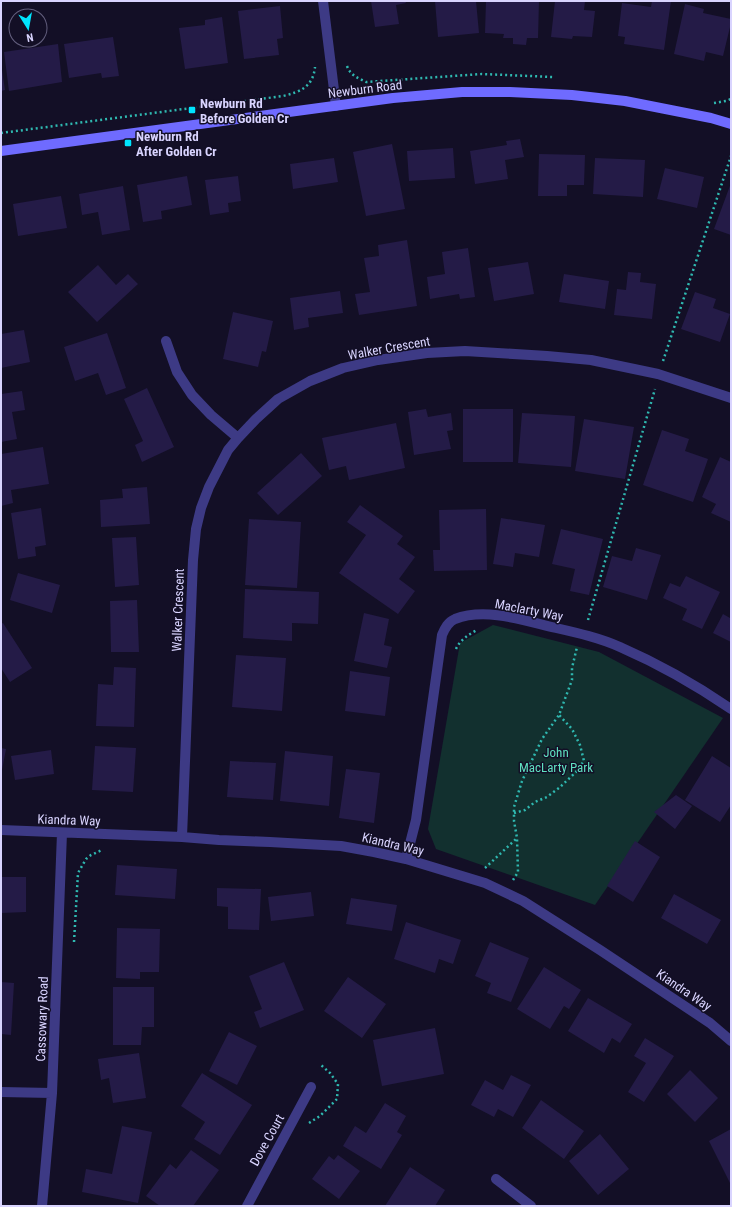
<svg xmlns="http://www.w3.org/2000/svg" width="732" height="1207" viewBox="0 0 732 1207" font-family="'Roboto Condensed',sans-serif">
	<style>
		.green { fill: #12302f }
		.building { fill: #241b47 }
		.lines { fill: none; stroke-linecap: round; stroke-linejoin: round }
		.path { stroke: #2fb8b0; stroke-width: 2.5; stroke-dasharray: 2 3; stroke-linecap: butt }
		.street { stroke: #3d3a85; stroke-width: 10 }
		.secondary { stroke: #6f6bff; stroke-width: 10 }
		.poi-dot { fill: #00e5ff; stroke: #130f26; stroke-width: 1.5 }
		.labels { text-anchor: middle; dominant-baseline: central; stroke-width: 3; stroke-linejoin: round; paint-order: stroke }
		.street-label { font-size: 13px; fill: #d9d4ff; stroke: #130f26 }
		.poi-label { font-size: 13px; font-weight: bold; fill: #d9d4ff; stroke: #130f26; text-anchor: start }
		.park-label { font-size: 13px; fill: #5fe0c0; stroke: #130f26 }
	</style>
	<rect width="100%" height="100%" fill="#130f26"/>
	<path class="green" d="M493 625 599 652 723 718 595 905 436 849 428 829 460 643Z"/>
	<path class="building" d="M371 1H405L406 3 396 5 399 24 375 27Z
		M435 1H476L479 33 438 37Z
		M486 1H539L538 38H527L526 45 513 44V38H503L504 34 485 33Z
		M555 1H585L584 10 595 11 592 37 573 36 572 39 551 37Z
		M652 1H671L664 50 624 44 625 37 618 36 622 3 651 7Z
		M685 4 704 9 703 13 731 19V23L723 56 706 52 704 61 674 54Z
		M280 6 283 38 277 39 279 55 244 59 238 11Z
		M222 17 228 63 185 69 179 28 205 25V20Z
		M113 37 119 76 102 78 101 73 69 78 64 44Z
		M58 44 62 82 9 91 4 52Z
		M1 70H2L5 90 1 91Z
		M520 139 524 157 505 160 508 179 475 184 470 151 507 145 506 141Z
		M392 144 405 209 366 216 353 152Z
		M453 148 455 178 409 181 407 151Z
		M539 154 585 155 584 185H567V196H538Z
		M334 158 338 182 293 189 290 164Z
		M595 158 645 160 643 197 593 194Z
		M665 168 704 177 697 208 657 199Z
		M187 176 192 205 161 211 162 219 143 222 137 185Z
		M238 176 241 201 228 203 229 212 210 215 205 180Z
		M731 183V235L714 229Z
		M123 186 130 230 102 235 98 212 82 215 79 194Z
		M61 196 67 228 18 236 13 204Z
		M407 240 417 306 359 315 355 294 370 292 364 258 379 256 378 245Z
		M468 248 475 297 460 299 459 294 430 299 427 277 445 274 442 252Z
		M528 262 534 294 494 301 488 268Z
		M98 265 116 285 128 274 138 284 97 322 68 292Z
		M628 272 641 273 640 282 656 284 652 319 614 315 617 289 626 290Z
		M564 274 609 281 605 309 559 302Z
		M340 291 343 313 308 318 309 327 294 330 290 298Z
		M695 292 716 299 713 308 730 314 720 342 681 329Z
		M233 312 273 321 266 352 262 351 258 367 223 359Z
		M24 330 30 362 1 368V334Z
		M107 333 126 388 106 395 98 373 75 381 64 347Z
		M147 388 174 447 142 462 135 445 143 441 124 399Z
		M22 391 25 410 12 412 17 439 1 442V394Z
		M426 409 428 417 451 413 453 430 447 431 451 449 414 455 408 412Z
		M463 409H513V462H463Z
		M522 413 575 416 571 467 518 463Z
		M584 419 634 427 625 479 575 471Z
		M396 423 405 468 349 480 346 466 329 470 322 438Z
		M662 430 689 439 685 451 708 459 693 502 643 485Z
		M43 447 49 484 11 490 13 503 1 506V454Z
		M301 453 322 476 278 515 257 493Z
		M720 457 731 462V522L711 513 716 504 702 497Z
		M147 487 150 524 101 527 100 500 123 498 122 489Z
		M360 505 403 536 397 544 415 557 399 579 415 591 398 614 339 573 366 535 347 522Z
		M41 508 46 545 35 547 36 556 18 559 11 513Z
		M486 509 487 570 434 571 433 550H440L439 510Z
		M501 518 545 525 539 557 515 553 513 567 493 564Z
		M249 519 301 522 297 588 245 585Z
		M561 529 603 539 589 595 570 591 575 569 552 564Z
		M136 537 139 585 115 587 112 538Z
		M636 548 661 555 647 600 603 587 612 556 632 561Z
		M18 573 60 585 52 613 10 600Z
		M686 576 720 592 702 629 682 620 687 609 663 598 670 583 680 587Z
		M245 589 319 592 318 624 292 623V641L243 638Z
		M137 600 139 652H111L110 601Z
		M364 613 389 619 384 645 392 647 387 668 354 661Z
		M723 614 730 618 731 615V642L713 633Z
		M3 623 32 668 10 682 1 668V624Z
		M236 655 286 658 282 711 232 707Z
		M114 667 136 668 134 727 96 726 98 684 113 685Z
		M350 671 390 677 385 716 345 711Z
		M95 746 136 748 133 792 92 790Z
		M1 748 6 749 2 770H1Z
		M51 750 54 774 15 780 11 756Z
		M285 751 333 756 329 806 280 801Z
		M712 756 731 768V805L720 822 685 800Z
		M230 761 276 763 273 800 227 797Z
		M346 769 380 773 374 823 339 818Z
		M676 795 692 806 675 829 654 812Z
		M635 841 660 857 633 902 607 886Z
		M117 865 177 869 175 899 115 895Z
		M1 877H26V912L1 913Z
		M217 888 261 889 259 930 228 929V907L217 906Z
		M311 892 314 916 271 921 268 897Z
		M674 894 721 920 707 944 661 918Z
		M351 898 397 905 392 931 346 924Z
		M406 922 461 940 453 964 439 959 435 973 394 959Z
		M117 928 160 929 159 972H140V979L116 978Z
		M490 942 529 958 511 1002 487 993 491 983 475 976Z
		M284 962 304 1010 260 1028 254 1012 262 1009 249 976Z
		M544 967 581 990 569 1009 564 1006 550 1029 517 1009Z
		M348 977 386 1004 362 1038 324 1011Z
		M1 982 14 983 11 1035 1 1034Z
		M113 987H154V1027H142L141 1045H113Z
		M588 998 632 1024 620 1043 612 1038 604 1053 568 1031Z
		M435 1028 444 1074 382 1086 373 1040Z
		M229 1032 257 1046 237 1085 209 1071Z
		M645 1038 674 1056 644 1102 628 1092 646 1063 634 1056Z
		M139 1053 146 1098 113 1103 109 1078 101 1080 98 1059Z
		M690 1070 718 1098 695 1122 667 1094Z
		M202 1073 252 1105 220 1155 194 1139 205 1122 181 1106Z
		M511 1075 531 1085 513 1117 498 1109 494 1117 471 1105 485 1080 503 1090Z
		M541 1100 584 1131 564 1159 522 1128Z
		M385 1103 406 1116 397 1132 402 1135 381 1169 343 1146 355 1126 366 1133Z
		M122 1126 152 1132 138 1203 82 1192 86 1169 112 1174Z
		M731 1129V1185L709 1141Z
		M600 1134 629 1169 598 1195 569 1161Z
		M191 1150 219 1170 193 1206H160L146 1196 170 1164 176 1169Z
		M338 1155 360 1171 339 1199 312 1179 329 1156 334 1160Z
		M410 1167 445 1190 435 1206H385Z"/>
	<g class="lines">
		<path class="path" d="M347 66C350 75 358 78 366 82L482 74 553 77
			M714 103 726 101 731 99
			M1 133 283 96C300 92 313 87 315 67
			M663 361 731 156
			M588 620 655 389
			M456 649C460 640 468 635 477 630
			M514 813 525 810 535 802 547 797 559 788 576 772 584 761 580 745 572 729 559 715
			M485 868 516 839
			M513 880 518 872 517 838 514 821V807L522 781 542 739 559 715 572 680V668L577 647
			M74 942 78 873 86 859 91 855 102 850
			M309 1123 320 1116 337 1099 338 1084 330 1073 321 1065"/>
		<path class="street" d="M323 1 336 106
			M166 341 177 372 192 395 211 415 238 438
			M1 830 182 837 219 840 270 842 341 846 374 852 406 859 485 883 523 901 600 950 710 1023 731 1041
			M182 837 193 560 196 529 201 508 209 487 228 450 238 438 256 419 278 399 310 381 343 368 378 360 427 353 465 351 547 356 591 360 658 374 731 398
			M406 859 416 820 442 635C445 628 448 622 455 619 486 607 526 621 556 628 578 633 600 638 620 647 659 664 696 685 731 709
			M1 1092 52 1093
			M496 1179 531 1206
			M42 1206 52 1093 62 833
			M247 1206 311 1087"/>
		<path class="secondary" d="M1 151 393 98 462 92H510L572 95 625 101 711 118 731 124"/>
	</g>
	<g class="poi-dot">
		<rect x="188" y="106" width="8" height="8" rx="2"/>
		<rect x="124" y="139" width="8" height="8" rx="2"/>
	</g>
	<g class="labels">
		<g class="street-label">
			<text transform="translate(365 89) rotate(-7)">Newburn Road</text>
			<text transform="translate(389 348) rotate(-10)">Walker Crescent</text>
			<text transform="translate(178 610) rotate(-88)">Walker Crescent</text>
			<text transform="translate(529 610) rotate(11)">Maclarty Way</text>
			<text transform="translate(69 820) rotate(2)">Kiandra Way</text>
			<text transform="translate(393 844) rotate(13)">Kiandra Way</text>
			<text transform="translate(684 990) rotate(34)">Kiandra Way</text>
			<text transform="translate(42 1019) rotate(-88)">Cassowary Road</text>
			<text transform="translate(267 1140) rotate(-61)">Dove Court</text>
		</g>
		<g class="poi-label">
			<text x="200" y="103">Newburn Rd<tspan x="200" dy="15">Before Golden Cr</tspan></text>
			<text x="136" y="136">Newburn Rd<tspan x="136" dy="15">After Golden Cr</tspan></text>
		</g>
		<g class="park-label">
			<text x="556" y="752">John<tspan x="556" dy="15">MacLarty Park</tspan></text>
		</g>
	</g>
	<rect width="732" height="1207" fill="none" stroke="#d9d4ff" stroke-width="4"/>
	<g transform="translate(28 28) rotate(169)"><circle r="19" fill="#130f26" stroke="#625e7d"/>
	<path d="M0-3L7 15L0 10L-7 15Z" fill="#00e5ff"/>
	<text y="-6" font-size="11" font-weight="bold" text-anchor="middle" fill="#d9d4ff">N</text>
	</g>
</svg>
